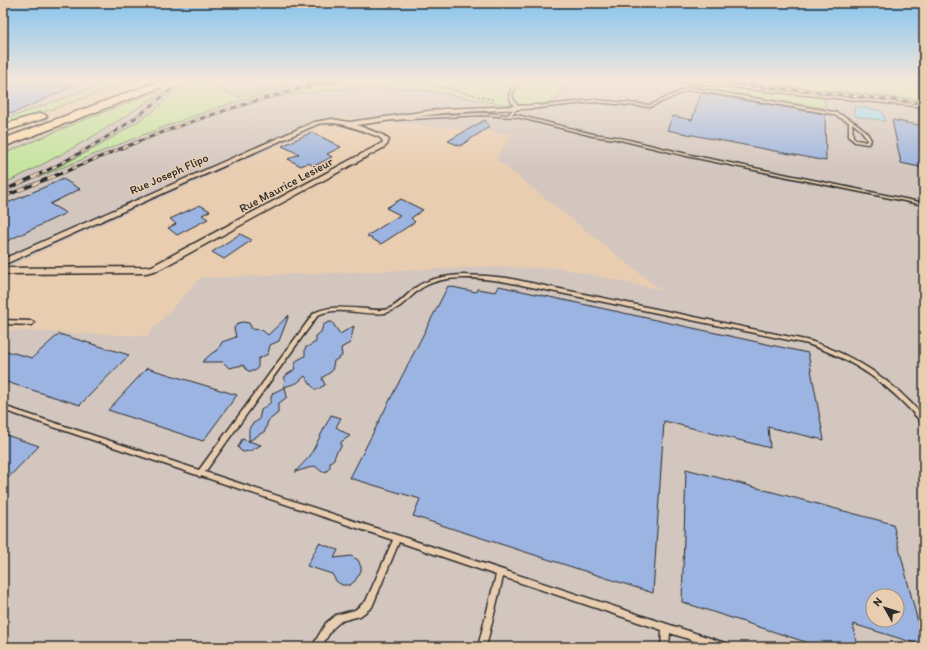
<svg xmlns="http://www.w3.org/2000/svg" width="927" height="650" viewBox="0 0 927 650" font-family="Itim,sans-serif">
	<style>
		.built { fill: #d2c6bf; fill-rule: evenodd }
		.green { fill: #c3e49c; stroke: #778864 }
		.water { fill: #94ddf5; stroke: #6a96a4 }
		.building { fill: #9bb4e1; stroke: #2b2b2b; fill-rule: evenodd }
		.lines { fill: none; stroke-linecap: round; stroke-linejoin: round }
		.service-casing { stroke: #2b2b2b; stroke-width: 3 }
		.minor-casing { stroke: #2b2b2b; stroke-width: 3 }
		.motorway-casing { stroke: #2b2b2b; stroke-width: 3 }
		.path { stroke: #2b2b2b; stroke-width: 1.5; stroke-dasharray: 2.5 2; stroke-linecap: butt }
		.service { fill: #e9cdb0; fill-rule: evenodd }
		.minor { fill: #e9cdb0; fill-rule: evenodd }
		.motorway { fill: #fddcac; fill-rule: evenodd }
		.rail-far1-casing { stroke: #2b2b2b; stroke-width: 3 }
		.rail-casing { stroke: #2b2b2b; stroke-width: 3.5 }
		.rail-far1 { stroke: #e9cdb0; stroke-width: 2; stroke-dasharray: 5.5; stroke-linecap: butt }
		.rail { stroke: #e9cdb0; stroke-width: 2.5; stroke-dasharray: 8; stroke-linecap: butt }
		.motorway-bridge-casing { stroke: #2b2b2b; stroke-width: 14; stroke-linecap: butt }
		.motorway-bridge { stroke: #fddcac; stroke-width: 12 }
		.labels { text-anchor: middle; dominant-baseline: central; stroke-width: 3; stroke-linejoin: round; paint-order: stroke }
		.far-street-label { font-size: 12px; fill: #2b2b2b; stroke: #e9cdb0 }
	</style>
	<rect width="100%" height="100%" fill="#e9cdb0"/>
	<filter id="ink" filterUnits="userSpaceOnUse"><feTurbulence type="fractalNoise" baseFrequency=".025" numOctaves="2"/><feDisplacementMap in="SourceGraphic" scale="8" xChannelSelector="R" yChannelSelector="G"/><feConvolveMatrix kernelMatrix="1 2 1 2 8 2 1 2 1" color-interpolation-filters="sRGB"/></filter>
	<g filter="url(#ink)">
		<path class="built" d="M3 80H114L3 120Z
			M187 80H924V647H3V330L147 336 200 278 487 267 560 268 661 290 496 159 512 134 341 117 3 269V150ZM873 596H897V620H873Z"/>
		<path class="green" d="M114 80H136L3 126V120Z
			M187 80H210L204 83 239 97 289 83 286 81 288 80H317C221 101 130 140 39 177L99 146 151 113Z
			M352 80H568L554 102C542 103 528 106 515 105 482 103 449 93 416 89 361 84 307 91 253 101L315 86Z
			M605 80H690L825 94V108L695 87Z
			M724 80H881L924 86V100Z
			M156 92 160 93C110 128 58 158 3 184V154L76 123Z"/>
		<path class="water" d="M854 106 882 111 885 121 855 116Z"/>
		<path class="building" d="M3 80H54L74 84 66 87 69 88 14 113 10 112 3 115Z
			M701 93 825 114 826 161 667 130 673 116 692 120Z
			M485 120 489 127 460 146 448 141Z
			M892 120 924 126V168L901 163Z
			M312 132 341 147 327 154 332 157 314 166 308 163 301 166 288 159 299 154 282 146Z
			M63 179 80 189 50 204 66 213 3 243V205Z
			M401 199 423 210 411 218 415 222 381 244 367 236 400 215 386 208Z
			M200 205 210 211 202 215 208 219 177 235 168 228 176 224 170 219Z
			M240 234 252 240 224 259 212 252Z
			M448 286 476 292 477 289 496 292 499 286 808 353 824 440 768 427 770 448 664 421 653 593 413 516 420 499 350 478Z
			M289 315 279 341 270 345 268 354 258 359V367L255 371H248L243 365 229 368 223 362H202L212 353 218 350 222 342 236 337 234 328 238 323 243 322 249 323 252 329 262 330 268 335Z
			M329 322H332L340 334 354 326 350 343 341 348 342 356 334 361 332 371 322 378 325 385 316 390 311 385 305 376 297 383 284 387 285 376 294 370 296 361 305 356V348L316 342V336L321 332 323 325Z
			M59 334 129 355 80 405 3 381V350L32 358Z
			M147 368 237 395 203 441 108 410Z
			M285 387 287 397 278 404V413L268 421 265 431 249 441V429L252 424 259 420 261 410 271 402V397L273 393Z
			M331 415 341 418 336 427 350 436 341 442V447L336 453 334 459 330 462V467L327 471 322 472 315 466 295 472 310 456Z
			M3 434 39 446 3 483Z
			M242 439 261 445 250 451 243 452 240 450 238 447Z
			M686 469 893 524 924 646 853 624 857 647H821L682 602ZM873 596H897V620H873Z
			M319 543 338 550 334 558 351 556 358 560 361 567V571L355 581 350 585H342L336 581 332 574 307 566Z"/>
		<g class="lines">
			<g class="service-casing">
				<path id="service" d="M269 80H284L283 81H270Z
					M519 80H521L514 90 512 96 515 102 519 107 511 115H517L593 134 616 137 691 155 924 203V205L691 157 616 139 593 136 517 117 481 115 393 120 391 119 393 118 481 113 508 115 515 107 512 103 509 96 511 90Z
					M669 80H678L924 105V107L670 81Z
					M687 88H695L834 112C848 118 864 125 871 140L868 144H867L855 142 849 137V122L832 114 695 90H688L650 107 594 102 538 108 536 107 538 106 594 100 650 105ZM852 123C859 128 864 132 867 140L866 142 857 140 853 137Z
					M462 275 486 276 507 278 810 341C857 357 891 379 924 417V424L922 423C889 384 856 361 808 344L507 282C481 278 443 273 420 289 408 298 400 310 385 313 362 316 339 305 318 315L205 472 725 643 728 644 729 647H713L670 633 669 647H661L662 630 503 577 486 647H478L496 575 399 542 372 607 360 616 341 621 332 629 321 647H312L326 623 336 615 355 610 366 601 393 540 201 476 200 477 197 475 3 410V406L199 470 314 313C331 305 348 308 366 309 373 310 381 311 388 309 399 305 406 295 415 288 428 278 446 276 462 275Z
					M3 320 32 321 34 323 32 325 3 324Z"/>
			</g>
			<g class="minor-casing">
				<path id="minor" d="M538 105 541 107 540 108 443 113 357 125 383 135 389 140 387 145 383 148 158 270 146 273 3 274V268L146 267 152 266 382 143 383 141 379 137C359 130 340 120 318 124L3 265V259L314 122 332 119 349 122 443 109Z"/>
			</g>
			<g class="motorway-casing">
				<path id="motorway" d="M162 80H176L175 82 3 147V139Z
					M41 113 47 116 45 118 3 132V125Z"/>
			</g>
			<path class="path" d="M340 84 419 81 494 100"/>
			<use href="#service" class="service"/>
			<use href="#minor" class="minor"/>
			<use href="#motorway" class="motorway"/>
			<g class="rail-far1-casing">
				<path id="rail-far1" d="M700 80 924 103
					M893 80 924 84
					M42 173C90 149 134 123 173 87
					M62 173C153 134 240 101 337 80"/>
			</g>
			<g class="rail-casing">
				<path id="rail" d="M3 191 44 172
					M3 197 64 172"/>
			</g>
			<use href="#rail-far1" class="rail-far1"/>
			<use href="#rail" class="rail"/>
			<g class="motorway-bridge-casing">
				<path id="motorway-bridge" d="M166 84 176 80"/>
			</g>
			<use href="#motorway-bridge" class="motorway-bridge"/>
		</g>
	</g>
	<linearGradient id="sky" x2="0" y2="1"><stop stop-color="#86c4ed"/><stop offset="0.47" stop-color="#f5e8db"/><stop offset="1" stop-color="#f5e8db" stop-opacity="0"/></linearGradient>
	<rect width="927" height="171" fill="url(#sky)"/>
	<g class="labels">
		<g class="far-street-label">
			<text transform="translate(169 174) rotate(-24)">Rue Joseph Flipo</text>
			<text transform="translate(286 185) rotate(-28)">Rue Maurice Lesieur</text>
		</g>
	</g>
	<rect width="927" height="650" fill="none" stroke="#e9cdb0" stroke-width="16"/>
	<rect x="8" y="8" width="911" height="634" fill="none" stroke="#2b2b2b" stroke-width="1.5" filter="url(#ink)"/>
	<g transform="translate(885 608) rotate(309)"><circle r="19" fill="#e9cdb0" stroke="#9d8c7b"/>
	<path d="M0-3L7 15L0 10L-7 15Z" fill="#2b2b2b"/>
	<text y="-6" font-size="11" font-weight="bold" text-anchor="middle" fill="#2b2b2b">N</text>
	</g>
</svg>
